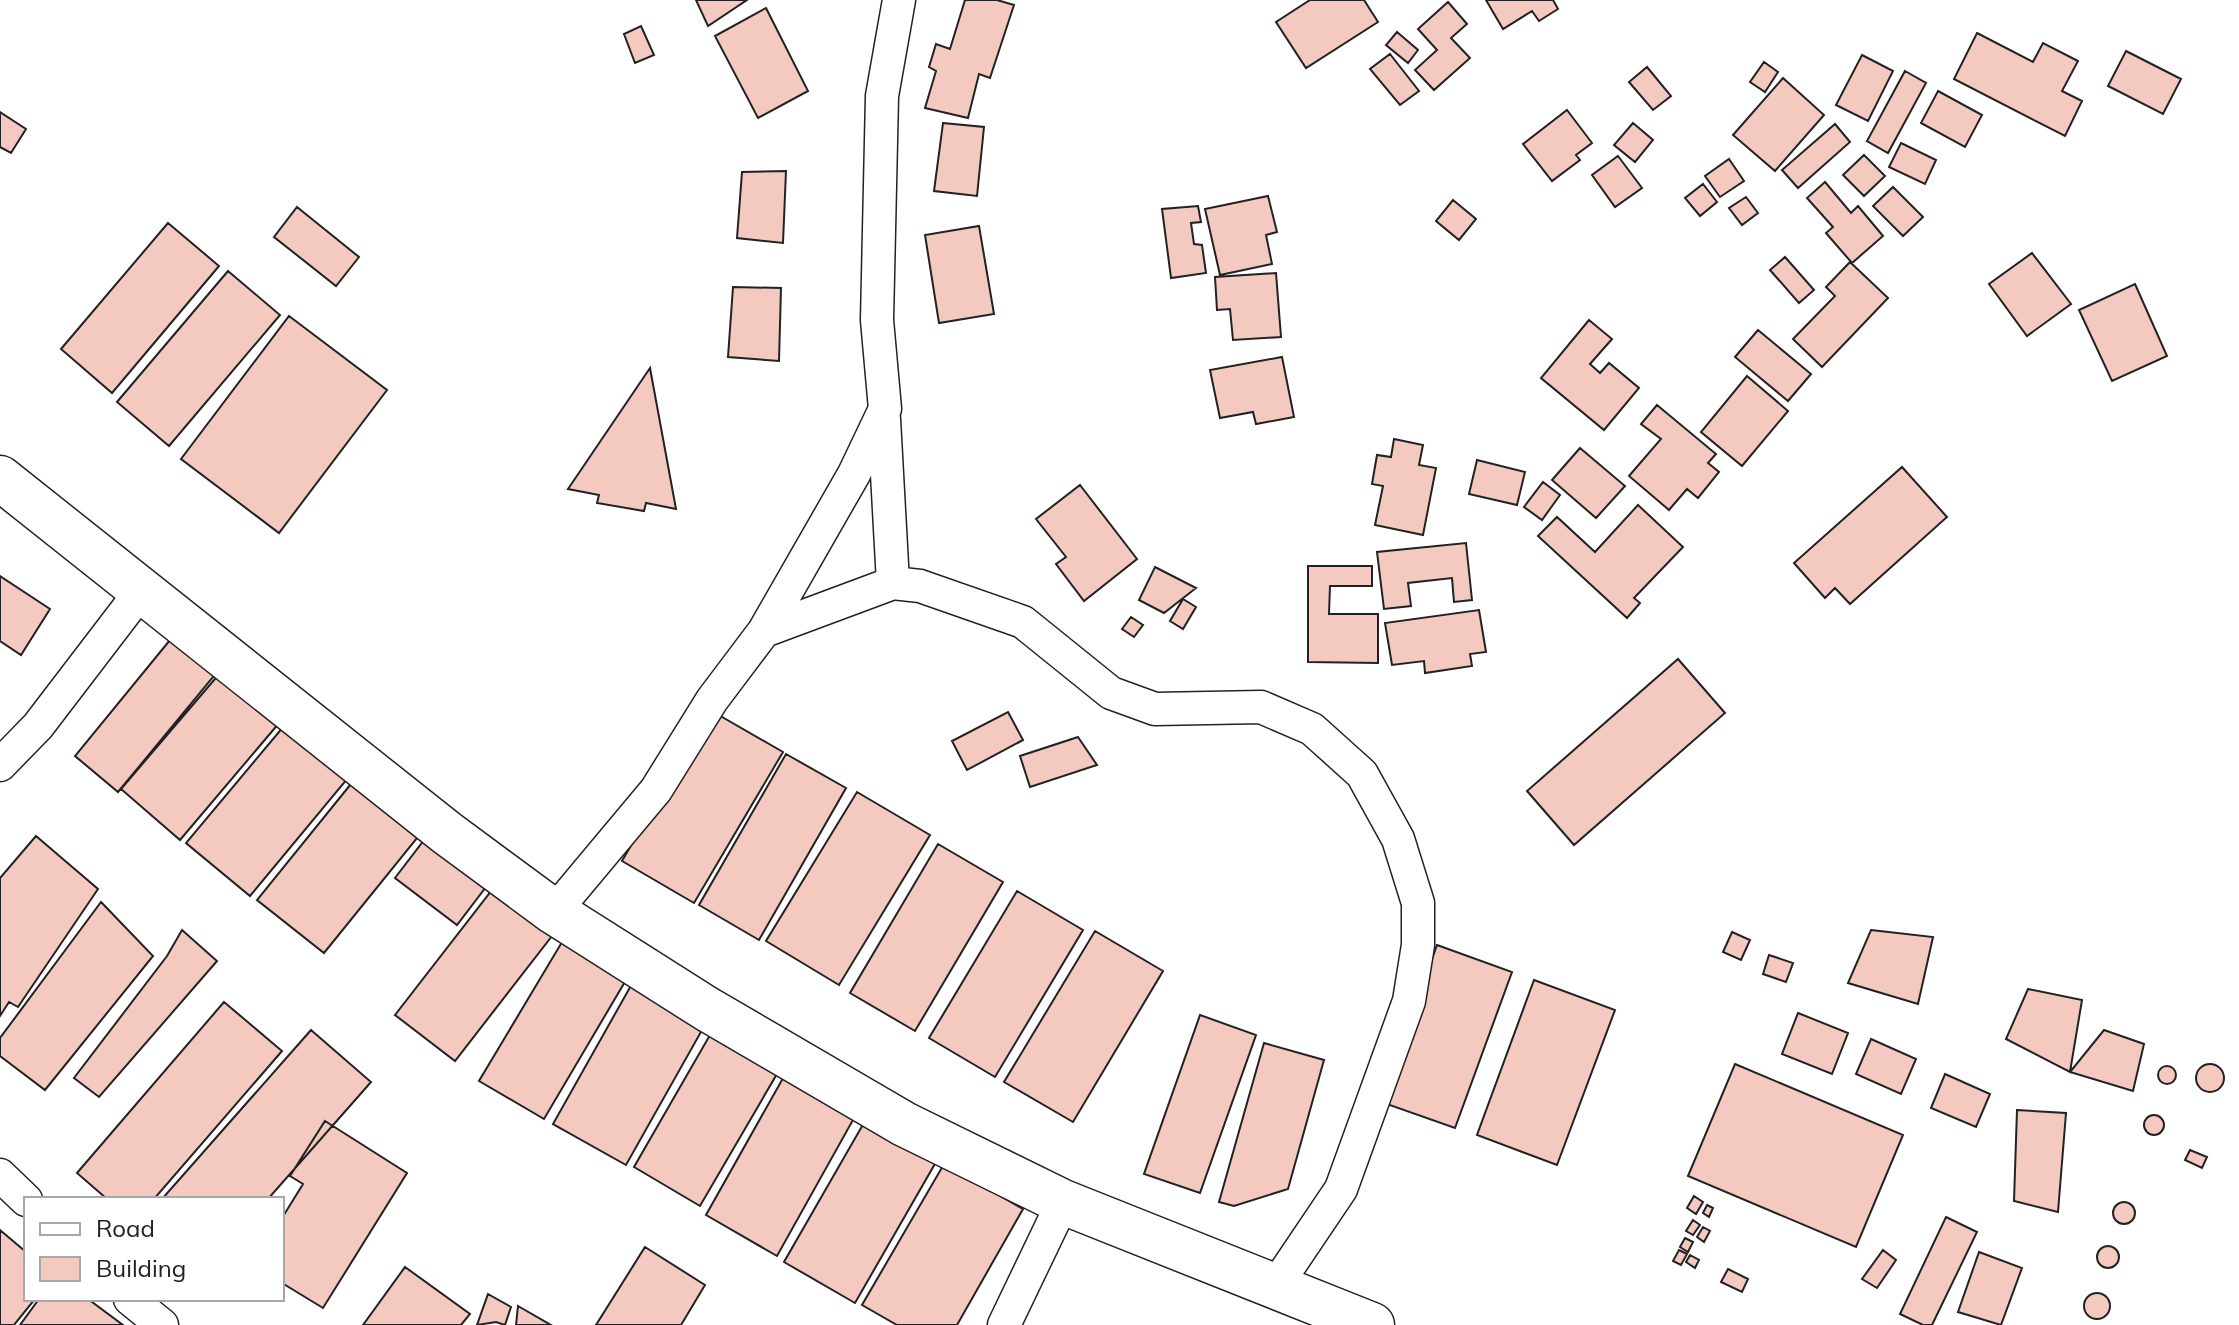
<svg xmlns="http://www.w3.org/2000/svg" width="2239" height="1325" viewBox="0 0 2239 1325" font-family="Mulish,sans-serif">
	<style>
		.building { fill: #f3c9c0; stroke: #222; stroke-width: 2 }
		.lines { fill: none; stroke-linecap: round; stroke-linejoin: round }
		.street-casing { stroke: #222; stroke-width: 35 }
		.primary-casing { stroke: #222; stroke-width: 47 }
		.street { stroke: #fff; stroke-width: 32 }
		.primary { stroke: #fff; stroke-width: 44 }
	</style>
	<rect width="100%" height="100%" fill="#fff"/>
	<path class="building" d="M696 0H747L708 26Z
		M965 0H997L1014 5 990 78 979 74 968 118 925 108 936 71 929 67 936 44 950 49Z
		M1310 0H1364L1378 22 1306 68 1276 22Z
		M1486 0H1553L1558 9 1539 21 1532 11 1503 29Z
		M1448 2 1467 24 1451 38 1470 58 1434 90 1415 70 1437 50 1418 29Z
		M766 8 808 91 758 118 715 36Z
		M641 26 654 55 635 63 624 34Z
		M1397 32 1418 50 1408 63 1386 45Z
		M1977 33 2033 62 2043 43 2078 61 2062 91 2082 101 2065 136 1954 79Z
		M2126 51 2181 79 2163 114 2108 86Z
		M1390 54 1419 91 1400 105 1370 69Z
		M1862 55 1893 71 1868 121 1836 105Z
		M1764 62 1778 72 1765 92 1750 82Z
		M1647 67 1671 96 1653 110 1629 82Z
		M1905 71 1926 83 1888 153 1867 141Z
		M1783 78 1824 115 1775 171 1733 135Z
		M1938 91 1982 115 1965 147 1921 123Z
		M1567 110 1592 143 1576 155 1580 160 1552 181 1523 144Z
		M0 112 26 129 11 153 0 147Z
		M943 123 984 127 977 196 934 191Z
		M1633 123 1653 140 1635 162 1614 145Z
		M1835 124 1850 142 1798 188 1782 170Z
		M1901 143 1936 160 1925 184 1889 167Z
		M1864 155 1885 176 1864 196 1843 175Z
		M1618 156 1642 188 1615 207 1592 175Z
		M1729 159 1744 181 1720 197 1705 176Z
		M786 171 783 243 737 238 742 172Z
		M1825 182 1851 213 1858 206 1883 236 1852 263 1826 233 1833 227 1807 198Z
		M1703 184 1717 202 1700 216 1685 198Z
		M1893 187 1923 217 1903 236 1873 206Z
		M1268 196 1277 232 1266 235 1272 264 1220 275 1205 209Z
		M1746 197 1758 213 1742 225 1729 208Z
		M1453 200 1476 219 1459 240 1436 221Z
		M1198 206 1201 222 1191 223 1194 244 1202 245 1206 273 1171 278 1162 209Z
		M297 207 359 257 336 286 274 237Z
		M168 223 219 266 112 393 61 349Z
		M979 226 994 314 939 323 925 235Z
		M2032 253 2071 304 2027 336 1989 284Z
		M1785 257 1814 290 1799 303 1770 270Z
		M1850 262 1888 298 1822 367 1793 339 1835 296 1826 287Z
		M228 271 280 315 169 446 117 402Z
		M1276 273 1281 337 1233 340 1230 309 1217 310 1215 277Z
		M2135 284 2167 356 2112 381 2079 310Z
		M733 287 781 288 779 361 728 357Z
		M289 316 387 390 279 533 181 459Z
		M1589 320 1612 339 1590 364 1600 373 1609 363 1639 388 1604 430 1541 378Z
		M1758 330 1811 374 1788 401 1735 357Z
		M1282 357 1294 417 1256 424 1253 412 1220 418 1210 370Z
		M650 368 676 509 646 503 644 511 597 503 599 495 568 489Z
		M1747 376 1788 411 1742 466 1701 432Z
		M1657 405 1716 454 1708 463 1719 472 1698 498 1687 489 1669 510 1629 476 1661 439 1641 424Z
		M1394 439 1423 445 1419 465 1436 468 1423 535 1375 525 1383 486 1372 484 1377 455 1391 457Z
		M1580 448 1625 486 1596 518 1552 480Z
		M1477 460 1525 472 1517 505 1469 494Z
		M1902 467 1947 517 1850 604 1835 588 1825 598 1794 563Z
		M1543 482 1560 495 1542 520 1524 507Z
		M1080 485 1137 559 1084 601 1056 564 1066 557 1036 519Z
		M1638 505 1683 547 1634 598 1640 603 1627 618 1538 536 1557 517 1595 552Z
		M1466 543 1472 600 1454 602 1452 578 1408 583 1411 606 1384 609 1377 552Z
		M1308 566H1372V586H1330L1329 614H1378V663L1308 662Z
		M1155 567 1196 588 1164 613 1139 600Z
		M0 576 50 609 21 655 0 641Z
		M1183 599 1196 607 1183 629 1170 621Z
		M1479 610 1486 652 1470 654 1472 666 1425 673 1424 661 1392 665 1385 623Z
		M1131 617 1143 625 1134 637 1122 629Z
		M179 629 223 665 118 792 75 756Z
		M1678 659 1725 713 1574 845 1527 791Z
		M226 666 285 716 180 840 121 789Z
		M710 710 783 752 694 903 622 861Z
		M1008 712 1023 740 967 770 952 741Z
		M289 720 353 772 250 896 186 843Z
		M1078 737 1097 765 1030 787 1020 756Z
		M786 754 846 788 759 940 699 905Z
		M359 774 426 827 324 953 257 900Z
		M857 792 930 835 839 985 766 941Z
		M431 831 492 879 457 925 395 878Z
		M36 836 98 889 18 1007 9 1002 0 1016V878Z
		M938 844 1003 882 915 1031 850 993Z
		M499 881 559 927 455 1061 395 1015Z
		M1017 891 1083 930 995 1077 929 1038Z
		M101 902 153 956 45 1090 0 1056V1038Z
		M182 930 217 961 99 1097 74 1078 167 956Z
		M1871 930 1933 937 1918 1004 1848 983Z
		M1095 931 1163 971 1073 1122 1004 1082Z
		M1732 932 1750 940 1741 960 1723 952Z
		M562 942 626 980 544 1119 479 1081Z
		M1437 945 1512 972 1455 1128 1381 1102Z
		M1769 955 1793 963 1786 982 1763 974Z
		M1534 980 1615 1010 1557 1165 1477 1135Z
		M633 982 706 1023 626 1165 553 1124Z
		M2028 989 2082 1000 2070 1072 2006 1039Z
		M224 1002 282 1051 154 1199H107L77 1173Z
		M1798 1013 1848 1033 1832 1074 1782 1054Z
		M1200 1015 1256 1035 1200 1193 1144 1174Z
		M714 1028 781 1067 700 1206 634 1167Z
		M311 1030 371 1082 268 1199H162Z
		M2104 1030 2144 1044 2133 1091 2070 1072Z
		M1871 1039 1916 1059 1901 1094 1856 1074Z
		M1264 1043 1324 1060 1288 1189 1234 1206 1219 1202Z
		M1735 1064 1903 1135 1856 1247 1688 1176Z
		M2196 1078a14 14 0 1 1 28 0a14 14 0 1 1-28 0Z
		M2158 1075a9 9 0 1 1 18 0a9 9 0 1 1-18 0Z
		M787 1071 858 1111 777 1256 706 1215Z
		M1945 1074 1990 1094 1976 1127 1931 1108Z
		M2017 1110 2066 1113 2058 1212 2014 1201Z
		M869 1114 940 1155 855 1303 784 1262Z
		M2144 1125a10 10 0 1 1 20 0a10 10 0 1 1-20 0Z
		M325 1121 407 1173 323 1308 282 1283V1218L303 1184 290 1176Z
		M2190 1150 2207 1157 2202 1168 2185 1160Z
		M944 1164 1023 1209 957 1325H897L862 1305Z
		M1694 1196 1703 1202 1696 1214 1687 1208Z
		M2113 1213a11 11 0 1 1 22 0a11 11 0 1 1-22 0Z
		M1707 1205 1713 1208 1709 1217 1703 1213Z
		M1946 1217 1977 1232 1932 1325H1923L1900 1314Z
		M1693 1220 1700 1225 1693 1235 1686 1231Z
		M1703 1227 1710 1231 1704 1242 1697 1237Z
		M0 1230 26 1252V1299H35L14 1325H0Z
		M1685 1238 1693 1242 1688 1252 1680 1247Z
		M2097 1257a11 11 0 1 1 22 0a11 11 0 1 1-22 0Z
		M645 1247 705 1285 681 1325H596Z
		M1679 1250 1687 1254 1681 1265 1673 1261Z
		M1883 1250 1896 1260 1877 1288 1862 1279Z
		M1979 1252 2022 1268 2001 1325 1958 1312Z
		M1690 1255 1699 1260 1695 1268 1686 1262Z
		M405 1267 470 1314 461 1325H363Z
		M1728 1269 1748 1279 1742 1292 1721 1282Z
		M2084 1306a13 13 0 1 1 26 0a13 13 0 1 1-26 0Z
		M488 1294 511 1307 505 1325 496 1322 477 1325Z
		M39 1299H88L123 1325H20Z
		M518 1306 551 1325H516Z"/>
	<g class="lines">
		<g class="street-casing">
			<path id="street" d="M884 419 893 583
				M764 631 893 583 920 586 1023 622 1111 693 1155 709 1261 707 1312 729 1362 774 1398 839 1418 903V945L1409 1001 1341 1189 1275 1287
				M0 765 38 726 142 590
				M554 912 656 790 712 700 764 631 854 474 885 409 877 320 882 96 899 0
				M0 1175 26 1200
				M130 1299 162 1325
				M1004 1325 1063 1202"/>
		</g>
		<g class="primary-casing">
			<path id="primary" d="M0 478 447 833 554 912 707 1009 904 1124 1063 1202 1372 1325"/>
		</g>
		<use href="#street" class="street"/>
		<use href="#primary" class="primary"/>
	</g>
	<rect x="24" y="1197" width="260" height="104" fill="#ffffff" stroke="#a7a7a7" stroke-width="2"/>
	<rect x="40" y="1223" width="40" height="12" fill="#ffffff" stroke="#a7a7a7" stroke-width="2"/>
	<text x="96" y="1237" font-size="24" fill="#222222">Road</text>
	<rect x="40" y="1257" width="40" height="24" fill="#f3c9c0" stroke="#a7a7a7" stroke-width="2"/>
	<text x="96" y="1277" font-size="24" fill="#222222">Building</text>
</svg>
